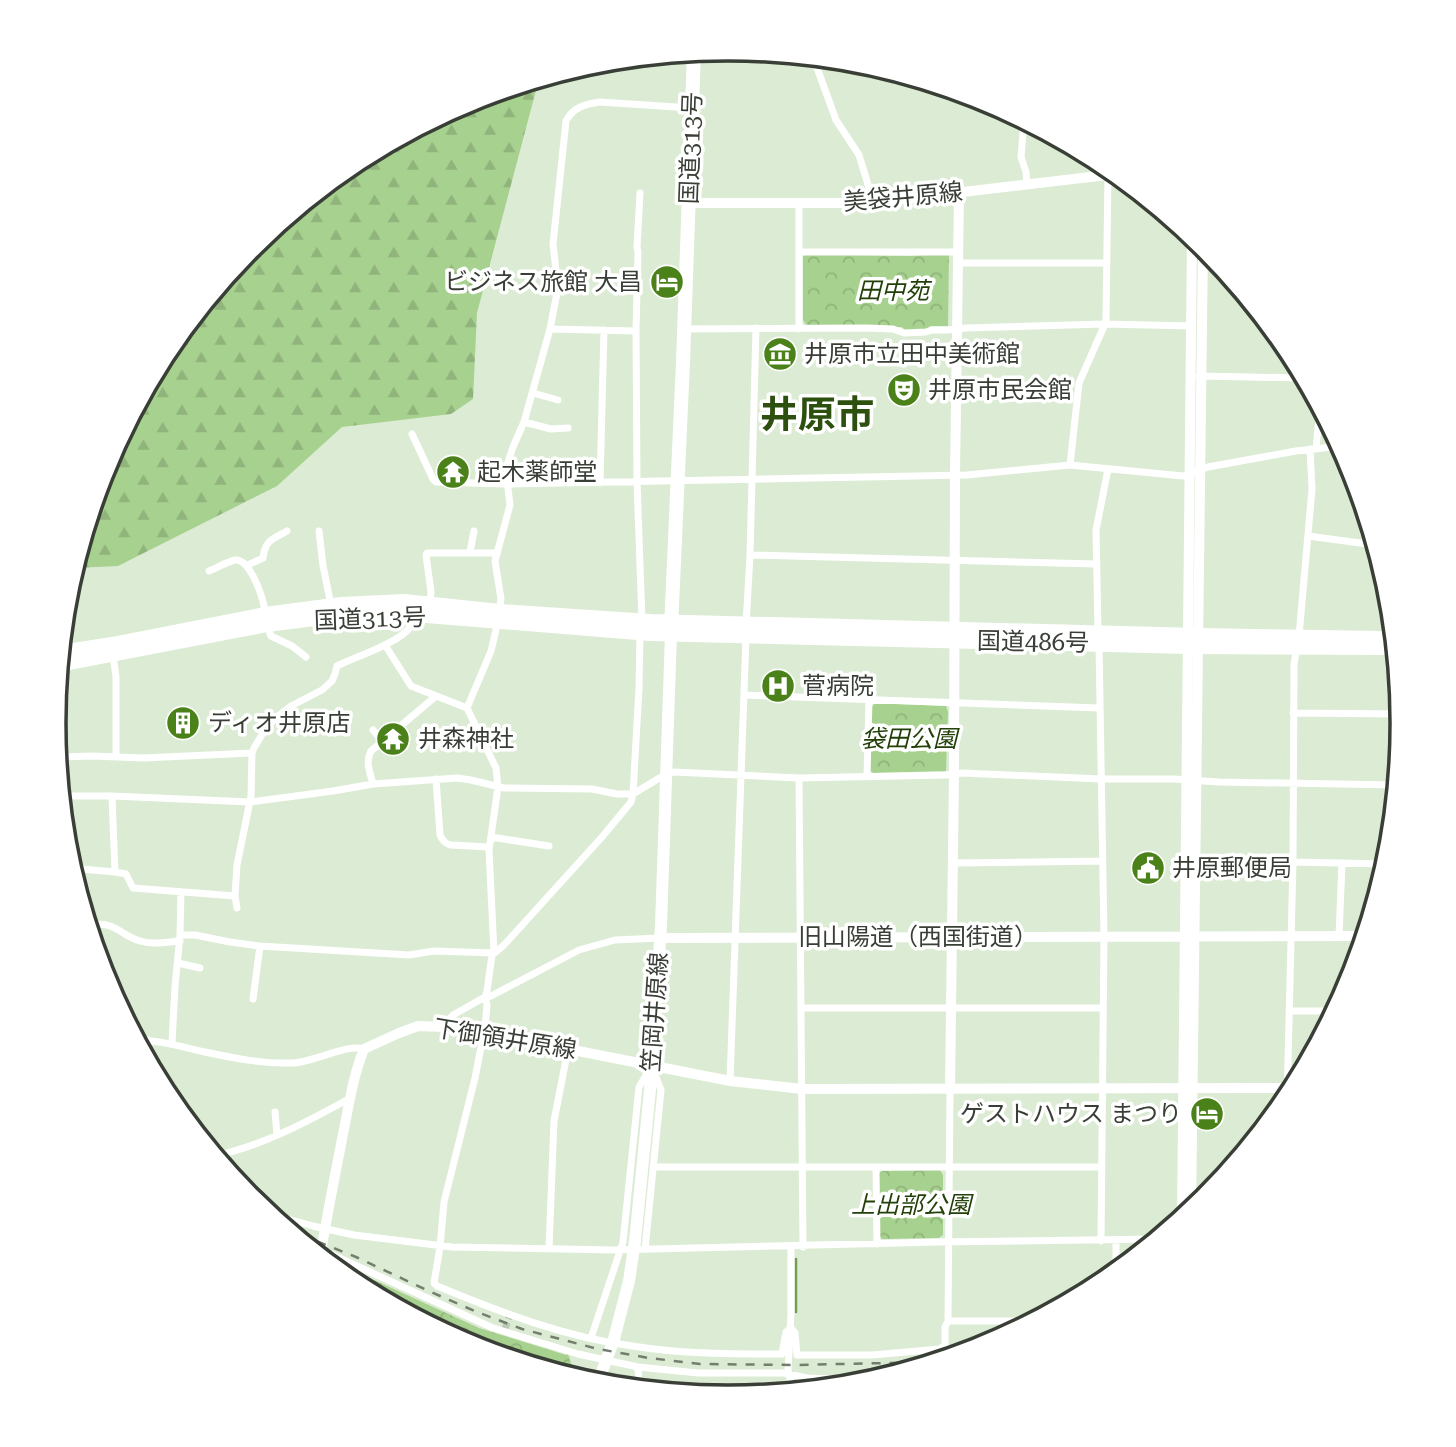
<svg xmlns="http://www.w3.org/2000/svg" width="1456" height="1447" viewBox="0 0 1456 1447" font-family="'Roboto Serif','Noto Sans JP',serif">
	<style>
		.forest { fill: url(#forest-firs) }
		.park { fill: url(#park-crowns) }
		.lines { fill: none; stroke-linecap: round; stroke-linejoin: round }
		.stream { stroke: #719e52; stroke-width: 2.5 }
		.street-tunnel { stroke: #bbc9b4; stroke-width: 7; stroke-dasharray: 7 3.5; stroke-linecap: butt }
		.street { stroke: #fff; stroke-width: 7 }
		.secondary { stroke: #fff; stroke-width: 10 }
		.primary { stroke: #fff; stroke-width: 12 }
		.highway { stroke: #fff; stroke-width: 14 }
		.rail { stroke: #747e6f; stroke-width: 2.5; stroke-dasharray: 9 9; stroke-linecap: butt }
		.labels { text-anchor: middle; dominant-baseline: central; stroke-width: 7; stroke-linejoin: round; paint-order: stroke }
		.street-label { font-size: 24px; fill: #393f36; stroke: #fff }
		.poi-label { font-size: 24px; fill: #393f36; stroke: #fff; text-anchor: start }
		.park-label { font-size: 24px; font-style: italic; fill: #224007; stroke: #fff }
		.town-label { font-size: 38px; font-weight: bold; fill: #2d500f; stroke: #fff }
		.rim { fill: none; stroke: #393f36; stroke-width: 3.5 }
	</style>
	<defs>
		<pattern id="forest-firs" width="22" height="20" patternUnits="userSpaceOnUse" patternTransform="scale(1.75)"><rect width="22" height="20" fill="#a7d18e"/><path d="M5 1l3.5 6h-7zM16 11l3.5 6h-7z" fill="#90b47b"/></pattern>
		<pattern id="park-crowns" width="20" height="18" patternUnits="userSpaceOnUse" patternTransform="scale(1.75)"><rect width="20" height="18" fill="#a7d18e"/><path d="M2 6a3 3 0 1 1 6 0M12 15a3 3 0 1 1 6 0" fill="none" stroke="#90b47b"/></pattern>
	</defs>
	<rect width="100%" height="100%" fill="#dcebd3"/>
	<path class="forest" d="M539 79 477 313 473 399 451 414 342 427 277 486 118 566 74 568 105 465 167 348 251 246 354 162 470 100Z"/>
	<path class="park" d="M806 254 908 256 949 254 948 326H930L926 330H905L902 327H880L878 325 807 326 803 320V256Z
		M875 703 946 706 948 712 946 771 874 773 870 771 871 708Z
		M940 1170 943 1175V1235L939 1238 882 1239 879 1236V1174L882 1171Z
		M333 1261 360 1271 361 1274 479 1328 566 1355 568 1354 572 1366 569 1377 470 1346 353 1284 328 1264Z"/>
	<g class="lines">
		<path class="stream" d="M796 1259V1312
			M797 1387 798 1391"/>
		<path class="street-tunnel" d="M505 1329 509 1317"/>
		<path class="street" d="M723 50H742
			M814 58 816 65 836 120 859 155 869 188V203
			M1024 121 1021 157 1026 172 1027 184
			M640 193 637 247 638 252 636 331 637 482 642 620
			M799 252H958
			M958 263H1106
			M550 329 636 331
			M685 329 867 328 893 329 904 333 926 332 932 330H948L966 328 1105 324 1192 326
			M799 329V203
			M1199 376 1304 378
			M533 393 558 400
			M524 422 551 429 568 428
			M412 434 433 479 436 482 507 484 967 475 1070 465 1183 476 1208 467 1296 451 1341 446
			M1316 449 1320 408
			M1070 465 1079 383 1105 324 1106 319 1108 175
			M600 483 604 330
			M319 531 323 566 331 605
			M1308 536 1375 545
			M470 552 474 531
			M750 555 1097 564
			M248 567 250 564 263 558C265 540 273 539 287 531
			M209 571C217 568 226 562 235 560 248 558 259 588 262 598 266 611 265 624 271 636L292 646 306 657
			M430 603 431 592 426 555 427 553H496
			M746 625 750 555 756 328
			M1098 632 1096 530 1108 469
			M1099 644 1104 936 1101 1241
			M385 645 411 686 467 708
			M113 655 116 677V757
			M744 695 1099 708
			M1293 713 1402 714
			M373 730 382 741
			M57 757 93 756 143 758 252 753
			M867 777 869 700
			M799 778 803 1247
			M436 779 440 835C443 841 445 844 451 845L489 847
			M373 784C370 772 365 762 371 751L436 696
			M61 796H112L250 802 333 791 373 784 457 778 471 780 504 788 592 789 617 794H633L639 688 640 633
			M112 796 115 872 126 874 133 888 235 896 237 865 251 796 252 753 254 748 266 728 278 716 291 706 322 690 332 681 335 674 337 666C355 657 400 643 411 626 413 622 413 620 414 616
			M491 837 549 846
			M1293 862 1387 864
			M953 863 1102 861
			M70 868 115 872
			M181 892 180 935H195L230 942 260 946 409 955 434 951 494 953 489 850 498 787 496 768 467 708 491 651 496 630 501 599 495 561 510 505 507 481 508 462 513 447 524 422 550 329 558 288 553 244 566 121C573 107 586 104 600 102L691 108
			M235 896 237 908
			M88 925C118 921 117 934 140 941 154 945 166 942 180 941
			M1339 936 1342 863
			M660 938 615 940 579 950 491 996 485 997 487 1005 485 1027 475 1078 444 1202 440 1247 434 1283 437 1286C500 1312 564 1337 632 1346 682 1354 732 1354 782 1354L786 1332 791 1328 795 1333 797 1355H872L940 1349 945 1345V1327L948 1321 950 1089
			M178 963 200 968
			M253 999 260 946
			M801 1008H1102
			M1290 1011H1336
			M443 1027 453 1015 485 997 487 991 492 955 504 945 602 837 631 802 633 794 666 774 674 772 799 778 945 775 963 773 1101 779H1174L1219 782 1396 785
			M136 1040C160 1040 182 1047 205 1052 233 1058 263 1064 291 1063 313 1063 347 1043 364 1049
			M172 1043 175 986 180 935
			M145 1056 148 1040
			M730 1081 746 637
			M1287 1100 1293 862 1294 664 1299 636 1312 489 1310 449
			M275 1112 277 1135
			M214 1156C261 1146 303 1124 345 1101L350 1100
			M653 1167H1101
			M876 1167 877 1244
			M266 1213 313 1226 354 1235 452 1247 613 1250 938 1242 1158 1239
			M791 1247V1313L788 1370 793 1392
			M549 1248 554 1121 568 1049
			M645 1249 661 1090 654 1072
			M321 1252 333 1255 493 1328 578 1354 638 1367 698 1373H784L807 1378 861 1380 882 1378
			M1116 1273V1240
			M948 1321H1035
			M591 1338 623 1242 639 1087 648 1072
			M638 1367 639 1389"/>
		<path class="secondary" d="M689 203H869L1116 174
			M660 938 1365 936
			M950 1089 954 774 955 475 959 194
			M1191 1212 1203 245
			M1182 1219C1184 891 1190 564 1192 236
			M320 1257C327 1216 335 1175 343 1134 349 1105 353 1076 364 1049L399 1033 418 1026 443 1027 568 1049 730 1081 802 1089 1294 1088"/>
		<path class="primary" d="M597 1385 614 1339 629 1281 635 1241 650 1090 661 926 671 634"/>
		<path class="highway" d="M671 628 683 362 694 52
			M61 652 112 644 265 614 341 604 404 601 500 611 650 621 1198 635 1382 638
			M59 665 267 625 338 616 381 614 414 615 650 634 1188 647 1395 648"/>
		<path class="rail" d="M284 1228 356 1257 431 1292 477 1312 522 1329 598 1349 649 1358 700 1364 794 1365 934 1362"/>
	</g>
	<defs>
		<g id="hotel-disc" transform="scale(1.75)"><circle r="9.5" fill="#4b8119" stroke="#fff"/><path d="M-6-4.5h1.5V1H6V5H4.5V3h-9V5H-6ZM-4 0a1.8 1.8 0 1 1 3.6 0ZM.5 0V-2.5h3Q6-2.5 6 0Z" fill="#fff"/></g>
		<g id="museum-disc" transform="scale(1.75)"><circle r="9.5" fill="#4b8119" stroke="#fff"/><path d="M0-6L6-3V-2H-6V-3ZM-5-1h2V3h-2ZM-1-1h2V3h-2ZM3-1h2V3H3ZM-6 4H6V6H-6Z" fill="#fff"/></g>
		<g id="theatre-disc" transform="scale(1.75)"><circle r="9.5" fill="#4b8119" stroke="#fff"/><path d="M-5-5.5Q0-4 5-5.5V0Q5 5 0 6Q-5 5-5 0ZM-3.3-2.5H-1v1.5H-3.3ZM1-2.5H3.3v1.5H1ZM-2.8 1Q0 5.5 2.8 1Z" fill="#fff"/></g>
		<g id="temple-disc" transform="scale(1.75)"><circle r="9.5" fill="#4b8119" stroke="#fff"/><path d="M0-6L5-2H3V0L6.5 2.5H4V6H1.5V3h-3V6H-4V2.5H-6.5L-3 0V-2H-5Z" fill="#fff"/></g>
		<g id="hospital-disc" transform="scale(1.75)"><circle r="9.5" fill="#4b8119" stroke="#fff"/><path d="M-5-5h3v3.5h4V-5h3V5h-3V1.5h-4V5h-3Z" fill="#fff"/></g>
		<g id="building-disc" transform="scale(1.75)"><circle r="9.5" fill="#4b8119" stroke="#fff"/><path d="M-4-6H4V6H1V3H-1V6H-4ZM-2.5-4.3h1.7v1.8h-1.7ZM.8-4.3h1.7v1.8H.8ZM-2.5-1h1.7V.8h-1.7ZM.8-1h1.7V.8H.8Z" fill="#fff"/></g>
		<g id="civic-disc" transform="scale(1.75)"><circle r="9.5" fill="#4b8119" stroke="#fff"/><path d="M-.6-6.5H3V-4.5H.6V-3L4-1V1h2V6H-6V1h2V-1L-.6-3ZM-1.2 2.5V6h2.4V2.5Z" fill="#fff"/></g>
	</defs>
	<g fill-rule="evenodd">
		<use href="#hotel-disc" x="667" y="282"/>
		<use href="#museum-disc" x="780" y="354"/>
		<use href="#theatre-disc" x="904" y="390"/>
		<use href="#temple-disc" x="453" y="472"/>
		<use href="#hospital-disc" x="778" y="686"/>
		<use href="#building-disc" x="183" y="723"/>
		<use href="#temple-disc" x="393" y="739"/>
		<use href="#civic-disc" x="1148" y="868"/>
		<use href="#hotel-disc" x="1207" y="1114"/>
	</g>
	<g class="labels">
		<g class="street-label">
			<text transform="translate(691 148) rotate(-88)">国道313号</text>
			<text transform="translate(903 197) rotate(-5)">美袋井原線</text>
			<text transform="translate(370 619) rotate(-2)">国道313号</text>
			<text transform="translate(1033 642) rotate(1)">国道486号</text>
			<text x="918" y="937">旧山陽道（西国街道）</text>
			<text transform="translate(655 1012) rotate(-86)">笠岡井原線</text>
			<text transform="translate(505 1039) rotate(9)">下御領井原線</text>
		</g>
		<g class="poi-label">
			<text x="642" y="282" text-anchor="end">ビジネス旅館 大昌</text>
			<text x="804" y="354">井原市立田中美術館</text>
			<text x="928" y="390">井原市民会館</text>
			<text x="477" y="472">起木薬師堂</text>
			<text x="802" y="686">菅病院</text>
			<text x="208" y="723">ディオ井原店</text>
			<text x="418" y="739">井森神社</text>
			<text x="1172" y="868">井原郵便局</text>
			<text x="1182" y="1114" text-anchor="end">ゲストハウス まつり</text>
		</g>
		<g class="park-label">
			<text x="893" y="291">田中苑</text>
			<text x="909" y="739">袋田公園</text>
			<text x="911" y="1205">上出部公園</text>
		</g>
		<g class="town-label">
			<text x="817" y="415">井原市</text>
		</g>
	</g>
	<path d="M0 0H1456V1447H0ZM66 723a662 662 0 1 1 1324 0a662 662 0 1 1-1324 0Z" fill="#fff" fill-rule="evenodd"/>
	<path class="rim" d="M66 723a662 662 0 1 1 1324 0a662 662 0 1 1-1324 0Z"/>
</svg>
